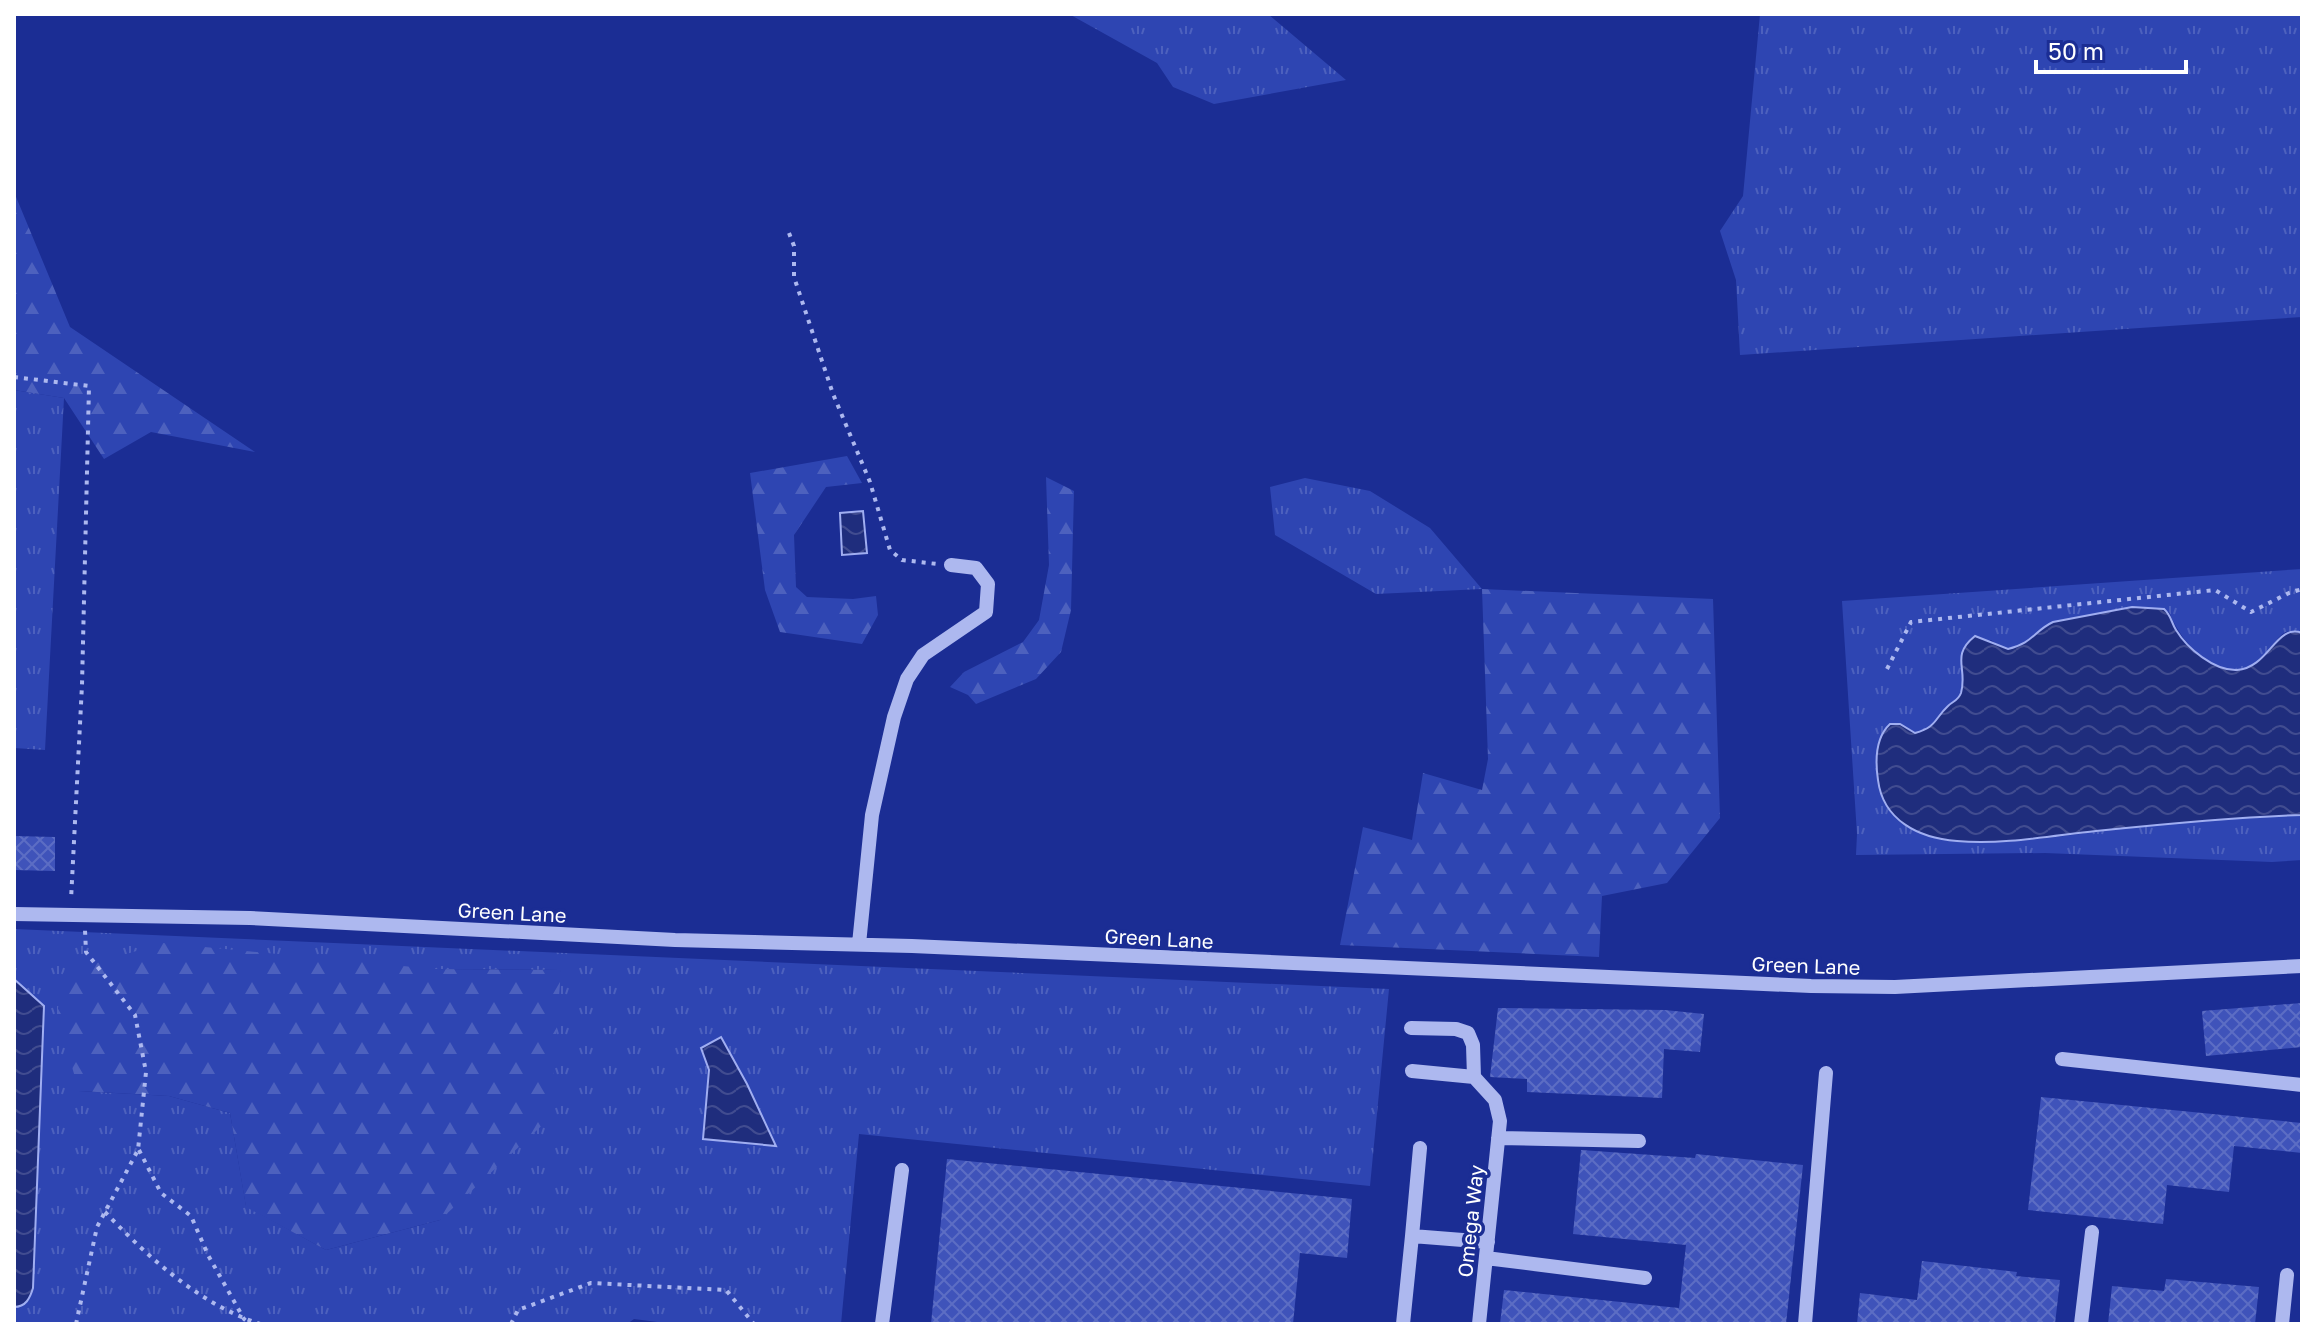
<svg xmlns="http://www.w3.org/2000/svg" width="2316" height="1338" viewBox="0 0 2316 1338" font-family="'Golos Text',sans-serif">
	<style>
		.grass { fill: url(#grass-tufts); fill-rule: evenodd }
		.forest { fill: url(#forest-firs) }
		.water { fill: url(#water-waves); stroke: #a0aef1; stroke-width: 2 }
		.building { fill: url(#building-cross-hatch) }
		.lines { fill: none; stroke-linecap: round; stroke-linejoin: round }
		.path { stroke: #adb8ef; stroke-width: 4; stroke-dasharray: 4 6; stroke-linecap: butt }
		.minor { stroke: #adb8ef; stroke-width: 14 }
		.labels { text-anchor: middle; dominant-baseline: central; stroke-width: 7; stroke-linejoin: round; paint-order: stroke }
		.street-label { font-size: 20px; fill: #fff; stroke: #1b2d94 }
	</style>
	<defs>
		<pattern id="grass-tufts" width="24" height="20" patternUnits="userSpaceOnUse" patternTransform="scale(2)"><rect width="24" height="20" fill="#2e45b2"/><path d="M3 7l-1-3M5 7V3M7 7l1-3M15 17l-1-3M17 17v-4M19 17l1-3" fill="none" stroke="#4d61be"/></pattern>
		<pattern id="forest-firs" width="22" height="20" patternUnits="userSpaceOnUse" patternTransform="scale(2)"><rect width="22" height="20" fill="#2e45b2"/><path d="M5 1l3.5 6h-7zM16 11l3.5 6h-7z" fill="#4d61be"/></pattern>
		<pattern id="water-waves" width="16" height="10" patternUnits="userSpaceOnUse" patternTransform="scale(2)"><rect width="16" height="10" fill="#1f2d7d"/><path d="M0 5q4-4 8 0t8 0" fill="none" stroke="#414c90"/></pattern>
		<pattern id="building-cross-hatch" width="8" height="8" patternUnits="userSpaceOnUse" patternTransform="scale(2)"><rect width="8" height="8" fill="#3f53ba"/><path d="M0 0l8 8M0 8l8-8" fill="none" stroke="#5c6dc4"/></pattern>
	</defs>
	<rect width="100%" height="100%" fill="#1b2d94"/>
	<path class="grass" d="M1069 14H1268L1346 80 1214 104 1173 87 1157 63Z
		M1760 14H2302V317L1740 355 1736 280 1720 231 1743 196Z
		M14 390 64 398 45 750 14 748Z
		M1305 478 1370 491 1430 528 1482 589 1376 594 1275 535 1270 487Z
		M2302 569V633C2297 631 2289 630 2284 633 2272 641 2268 658 2254 665 2217 684 2181 643 2169 612L2046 625 2031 640 2008 649 1999 646 1991 640 1961 653C1961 665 1964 680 1961 691 1960 700 1954 700 1949 705 1935 718 1937 727 1916 733L1900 724 1885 729C1876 747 1876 762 1878 782 1890 874 2063 834 2125 828 2183 823 2243 817 2302 815V860L2272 862 2045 853 1856 855 1857 834 1842 601Z
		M14 929 1389 989 1370 1186 859 1134 841 1324H673L634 1319 627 1324H14V1307H21L44 1007 14 979ZM434 969 561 970 440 1220 326 1250 246 1206 230 1113 169 1096 79 1091ZM721 1037 747 1084 776 1146 703 1139 709 1070Z"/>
	<path class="forest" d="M14 192 70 327 255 452 151 432 104 459 64 398 14 390Z
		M847 456 862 483 826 487 794 535 796 587 807 597 853 599 876 596 878 615 862 644 780 632 765 590 750 473Z
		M1046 477 1074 491 1071 610 1061 652 1036 679 976 704 968 695 950 687 964 672 1023 642 1039 620 1049 565Z
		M1482 589 1713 599 1720 818 1667 883 1602 896 1599 957 1340 945 1363 827 1412 840 1423 773 1482 790 1488 759Z
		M163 943 434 969 561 970 550 1118 440 1220 326 1250 246 1207 230 1113 169 1096 79 1091 57 1015 63 973Z"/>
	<path class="water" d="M863 511 867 553 842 555 840 513Z
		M2132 607 2164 609C2171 615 2171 622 2176 630 2187 648 2214 671 2237 670 2269 668 2276 623 2302 633V815C2234 817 2164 824 2096 831 2050 836 2002 845 1957 841 1918 838 1883 820 1878 780 1875 760 1875 738 1890 724H1900L1915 733C1937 727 1934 719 1948 706 1953 701 1958 701 1961 693 1968 668 1950 656 1975 636L2008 649C2033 643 2034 631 2053 622Z
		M14 979 44 1006 33 1288C30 1298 26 1307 14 1307Z
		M721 1037 747 1084 776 1146 703 1139 709 1070 701 1048Z"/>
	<path class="building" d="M14 836 55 837V871L14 870Z
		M2302 1003V1047L2206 1056 2202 1011Z
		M1498 1008 1665 1010 1704 1014 1700 1052 1664 1049 1662 1098 1527 1092V1079L1490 1077Z
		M2041 1097 2302 1123V1153L2234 1146 2229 1192 2167 1185 2163 1224 2028 1210Z
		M1581 1150 1695 1158 1696 1154 1803 1165 1786 1324H1500L1504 1290 1679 1308 1686 1245 1573 1234Z
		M947 1159 1352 1199 1347 1258 1300 1253 1293 1324H931Z
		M1922 1261 2017 1272 2016 1276 2060 1280 2055 1324H1857L1860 1293 1917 1300Z
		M2166 1279 2259 1287 2255 1324H2108L2112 1286 2164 1291Z"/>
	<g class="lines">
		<path class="path" d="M789 233 794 246V277L833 394 870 482 890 550 902 560 937 564
			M14 377 89 386 82 685 71 900
			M1887 669 1911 622 2215 590 2251 612 2289 593 2302 589
			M139 1150 161 1193 191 1216 208 1255 244 1319 250 1324
			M105 1212C148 1257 199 1304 260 1324
			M76 1324 97 1227 138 1150 146 1072 135 1015 86 952 85 930
			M511 1324 518 1310 591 1283 726 1290 754 1324"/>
		<path class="minor" d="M14 914 250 918 675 940 912 946 1811 986 1895 987 2302 966
			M859 944 872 815 894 717 907 679 923 655 986 612 988 584 976 568 951 565
			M1411 1028 1456 1029 1468 1033 1473 1045 1474 1077
			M2062 1059 2302 1085
			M1412 1071 1474 1077 1495 1100 1500 1121 1479 1324
			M1498 1138 1639 1141
			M1412 1236 1420 1148
			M1486 1258 1645 1278
			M882 1324 902 1170
			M1403 1324 1412 1236 1488 1242
			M1805 1324 1826 1073
			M2081 1324 2092 1232
			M2282 1324 2287 1275"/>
	</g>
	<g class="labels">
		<g class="street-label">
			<text transform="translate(512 912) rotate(3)">Green Lane</text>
			<text transform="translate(1159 938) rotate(3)">Green Lane</text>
			<text transform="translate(1806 965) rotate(2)">Green Lane</text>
			<text transform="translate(1470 1221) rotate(-84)">Omega Way</text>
		</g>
	</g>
	<rect width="2316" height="1338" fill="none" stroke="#ffffff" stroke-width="32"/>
	<path d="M2036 60v12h150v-12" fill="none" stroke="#ffffff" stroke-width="4"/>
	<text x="2048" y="60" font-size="24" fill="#ffffff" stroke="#1b2d94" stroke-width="6" paint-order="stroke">50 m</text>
</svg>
